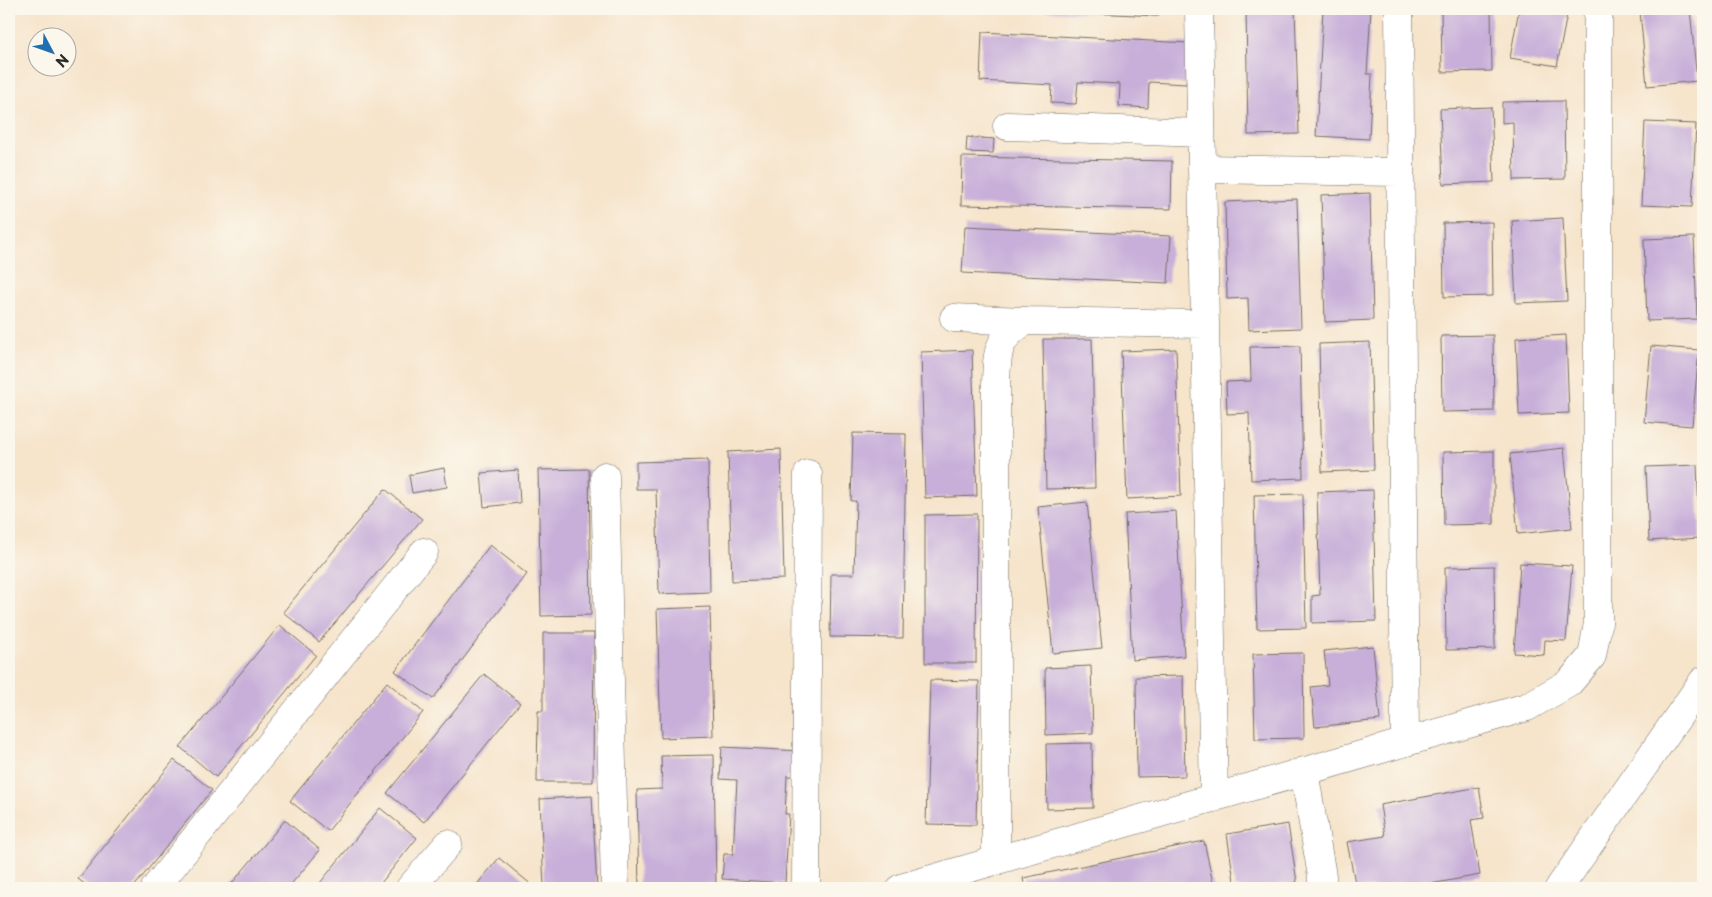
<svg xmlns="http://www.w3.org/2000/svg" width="1712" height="897" viewBox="0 0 1712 897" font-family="'Playpen Sans',sans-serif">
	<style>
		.building { fill: #c7afd9 }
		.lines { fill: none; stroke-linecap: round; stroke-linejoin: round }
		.minor-casing { stroke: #726c63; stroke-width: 29 }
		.minor { stroke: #fff; stroke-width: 28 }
	</style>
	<rect width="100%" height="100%" fill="#fbf7ec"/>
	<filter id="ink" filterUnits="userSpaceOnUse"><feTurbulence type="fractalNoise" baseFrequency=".02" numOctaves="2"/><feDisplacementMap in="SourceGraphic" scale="10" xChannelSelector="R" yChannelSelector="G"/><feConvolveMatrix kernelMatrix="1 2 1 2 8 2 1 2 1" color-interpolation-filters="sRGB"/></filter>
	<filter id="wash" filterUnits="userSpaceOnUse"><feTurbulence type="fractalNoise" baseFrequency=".0096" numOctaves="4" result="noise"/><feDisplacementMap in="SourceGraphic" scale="20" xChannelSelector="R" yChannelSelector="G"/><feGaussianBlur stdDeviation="1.12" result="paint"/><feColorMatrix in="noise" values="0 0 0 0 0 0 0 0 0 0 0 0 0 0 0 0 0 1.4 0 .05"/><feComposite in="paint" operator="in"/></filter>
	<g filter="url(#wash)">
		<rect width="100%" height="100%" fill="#f6e4cb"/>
		<g id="blocks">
			<path class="building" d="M1025 9H1159V16L1024 10Z
				M1246 9H1295L1299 134 1248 135Z
				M1323 9H1371L1367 74H1372L1369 139 1316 136Z
				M1441 9H1491L1492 71 1442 72Z
				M1519 9H1568L1557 66 1510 58Z
				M1662 9H1690L1697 81 1647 86 1640 11Z
				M982 32 1189 43 1186 84 1149 82 1148 108 1119 106 1120 84 1078 82 1076 104 1051 103 1052 85 980 81Z
				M1564 101 1565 179 1514 180 1513 122 1502 123V102Z
				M1491 107 1494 182 1443 184 1440 109Z
				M1645 122 1696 124 1692 207 1641 205Z
				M967 137 994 139 993 153 966 152Z
				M962 157 1172 161 1171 209 961 205Z
				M1370 193 1373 320 1325 322 1321 195Z
				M1297 199 1301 328 1249 330 1248 298 1227 299 1225 202Z
				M1563 218 1567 301 1516 303 1512 221Z
				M1492 222 1493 296 1444 297 1443 223Z
				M965 226 1171 236 1168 283 962 273Z
				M1694 237 1697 319 1647 321 1644 239Z
				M1493 335 1494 411 1442 412 1441 336Z
				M1566 335 1569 413 1519 415 1516 338Z
				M1043 339H1092L1095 488 1046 489Z
				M1370 342 1374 470 1322 472 1319 344Z
				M1300 346 1303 478 1251 480 1249 413 1227 414 1226 382 1251 381 1250 347Z
				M1651 346 1699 350 1692 426 1644 422Z
				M1176 349 1181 496 1127 499 1121 351Z
				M972 350 977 496 925 498 921 352Z
				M853 433 906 434 903 638 830 637 831 574H854L856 501H851Z
				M1564 448 1572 528 1518 534 1510 454Z
				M781 449 784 579 732 581 728 452Z
				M1494 451V524L1444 525 1443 452Z
				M708 460 710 592 659 594 656 489H636V462Z
				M1697 465 1700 538 1649 541 1646 467Z
				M444 468 447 487 412 493 409 475Z
				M589 469 591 615 541 616 538 470Z
				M518 470 520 503 484 507 481 473Z
				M385 489 422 519 319 642 283 612Z
				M1373 490 1376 621 1312 623V596L1320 595 1317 492Z
				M1303 494 1306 628 1257 629 1254 495Z
				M1087 502 1102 648 1053 653 1038 507Z
				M1176 511 1184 656 1132 660 1125 514Z
				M977 514 976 663H925V515Z
				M490 545 527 574 433 699 395 671Z
				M1520 563 1572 566 1566 641 1545 640 1544 655 1514 653Z
				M1494 566 1495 649 1446 650 1445 567Z
				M710 607 713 736 661 738 657 609Z
				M280 625 316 655 216 777 180 747Z
				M543 633H594L593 782H537L538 711H543Z
				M1373 646 1380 720 1315 727 1311 687 1328 685 1324 651Z
				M1303 653 1304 738 1255 739 1253 654Z
				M1091 666 1093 733 1046 735 1045 668Z
				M484 674 520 703 424 822 387 793Z
				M1183 676 1185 776 1137 777 1136 677Z
				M930 680 979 681 976 825 926 824Z
				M387 682 423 712 328 831 290 801Z
				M1092 743 1093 808 1047 809 1046 744Z
				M722 747 803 751 802 777 787 776 785 814H789L785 883 722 879 724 854H733L737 780 720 779Z
				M714 755 716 888H639L637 790 662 789 661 756Z
				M174 760 212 790 133 888H90L78 879Z
				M1479 787 1484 818 1471 820 1480 875 1408 888H1356L1347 842 1385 836 1380 805Z
				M592 796 597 888H544L540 799Z
				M380 808 417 838 377 888H316Z
				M285 820 320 850 288 888H228Z
				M1288 824 1297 882 1262 888H1235L1227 834Z
				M1204 841 1214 888H1025L1023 878Z
				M499 858 533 886 531 888H474Z"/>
		</g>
	</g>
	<g filter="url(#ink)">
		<use href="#blocks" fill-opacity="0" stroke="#726c63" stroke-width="1"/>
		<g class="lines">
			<g class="minor-casing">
				<path id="minor" d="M1199 9 1214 798
					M1399 9 1405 742
					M1007 126 1201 133
					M1202 169 1400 172
					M954 318 1026 321
					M605 476 615 888
					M1304 771 1322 876V888
					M996 861V385C997 354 996 338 1026 321L1205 324
					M155 888 424 552
					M410 888 448 844
					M806 888 808 474
					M901 888 1527 707 1569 683 1592 656 1598 623V9
					M1559 888 1703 681"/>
			</g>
			<use href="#minor" class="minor"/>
		</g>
	</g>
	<rect width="1712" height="897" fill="none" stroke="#fbf7ec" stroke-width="30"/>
	<g transform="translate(52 52) rotate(131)"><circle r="24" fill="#fbf7ec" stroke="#a8a59f"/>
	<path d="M0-4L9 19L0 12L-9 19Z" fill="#1f6fb2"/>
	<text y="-8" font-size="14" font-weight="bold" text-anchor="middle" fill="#2b2b2b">N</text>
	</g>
</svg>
